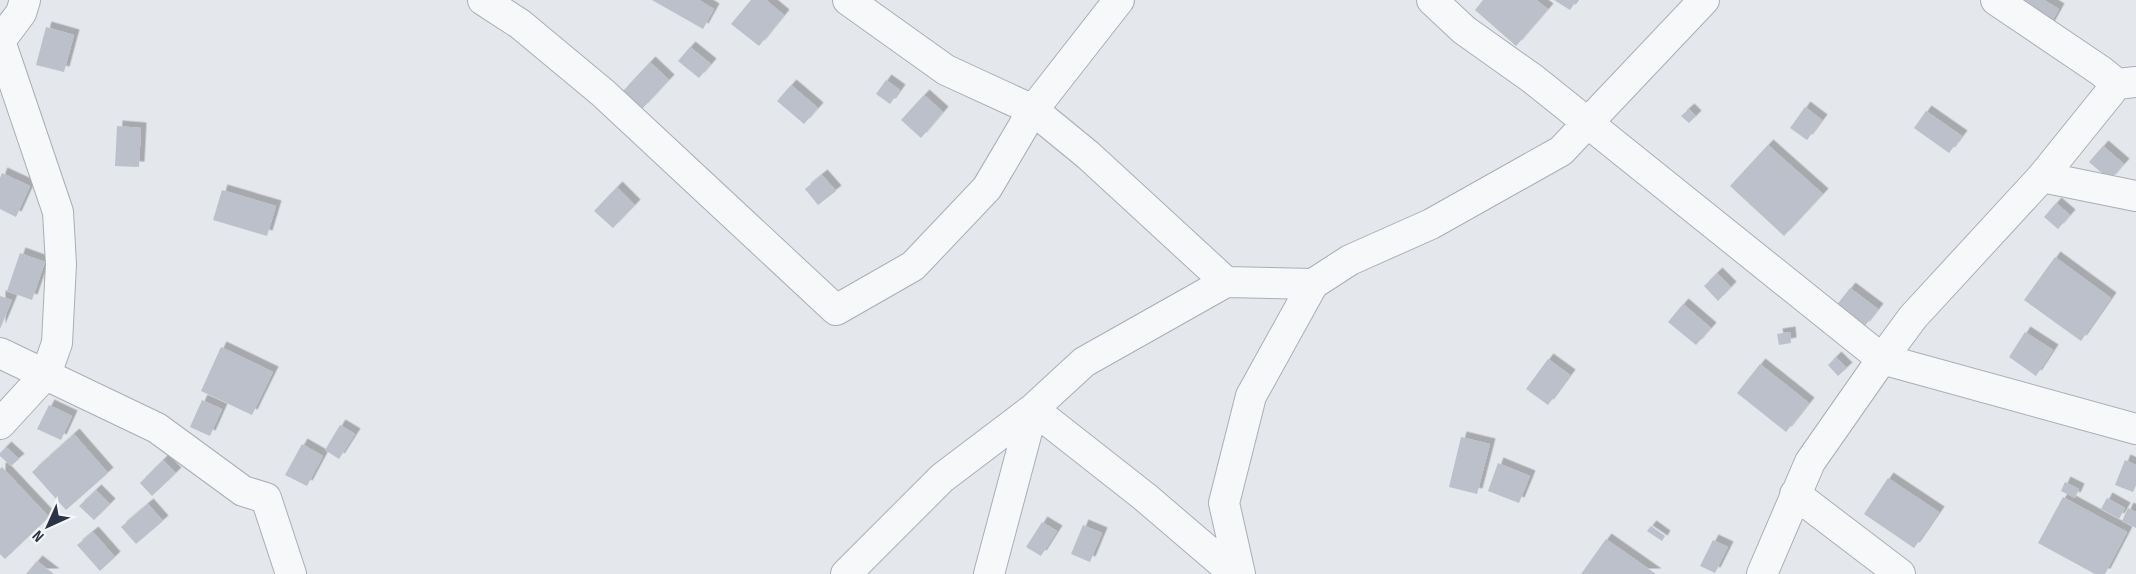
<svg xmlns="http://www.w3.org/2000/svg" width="2136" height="574" viewBox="0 0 2136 574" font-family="'Sofia Sans Condensed',sans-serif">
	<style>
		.building { fill: #bbc0ca; filter: url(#shadow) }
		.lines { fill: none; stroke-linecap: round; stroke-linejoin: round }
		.street-casing { stroke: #a9aeb7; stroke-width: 32 }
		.street { stroke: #f7f8fa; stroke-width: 30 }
	</style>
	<defs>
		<filter id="shadow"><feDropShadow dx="5.5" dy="-5.5" stdDeviation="0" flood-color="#0004"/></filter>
	</defs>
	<rect width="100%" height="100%" fill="#e4e7ec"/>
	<path class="building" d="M652 0H699L714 9 703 29Z
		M751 0H766L784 15 759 46 731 24Z
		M1483 0H1536L1548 9 1516 46 1475 10Z
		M1554 0H1577L1570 10Z
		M2022 0H2044L2059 9 2049 27Z
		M46 27 74 35 64 72 36 65Z
		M690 47 711 64 699 78 678 61Z
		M650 62 669 80 642 109 623 91Z
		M886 80 900 90 890 104 876 94Z
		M791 85 818 108 804 124 777 101Z
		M924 95 943 112 921 138 901 120Z
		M1805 107 1822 120 1807 140 1790 128Z
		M1689 109 1696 116 1689 123 1681 116Z
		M1926 111 1962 136 1949 153 1914 128Z
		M117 126 141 128 139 167 115 166Z
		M1768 145 1823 194 1784 236 1730 186Z
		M2103 146 2124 164 2110 180 2089 162Z
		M2 173 30 186 16 217 0 209V178Z
		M822 175 836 191 818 205 805 189Z
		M617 187 635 205 613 228 594 211Z
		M222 190 276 206 267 236 213 220Z
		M2056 203 2070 215 2058 229 2044 217Z
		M20 253 45 262 32 300 7 291Z
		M2055 257 2111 298 2081 341 2024 300Z
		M1717 273 1731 287 1718 301 1704 286Z
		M1850 288 1878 309 1864 327 1836 306Z
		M0 296 12 300 0 329Z
		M1683 304 1711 328 1696 345 1668 322Z
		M1790 332 1791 343 1779 345 1777 334Z
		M2025 332 2053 350 2036 376 2009 357Z
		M221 347 273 372 252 415 201 391Z
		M1836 357 1847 368 1838 376 1828 365Z
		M1548 359 1570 375 1548 405 1526 389Z
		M1760 364 1809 403 1786 432 1737 393Z
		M202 400 222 409 210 436 190 427Z
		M49 405 72 416 61 440 37 429Z
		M340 425 355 434 339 459 325 450Z
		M74 434 108 473 66 510 32 472Z
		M1461 437 1490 444 1477 494 1449 487Z
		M302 444 323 456 307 486 285 475Z
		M6 447 19 459 11 466 0 456V453Z
		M163 460 176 473 152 496 140 483Z
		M2125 460 2136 465V485L2133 492 2115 485Z
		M1498 463 1530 476 1519 503 1488 491Z
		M2 467 49 517 5 559 0 554V469Z
		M1888 478 1939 512 1914 548 1864 514Z
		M2065 482 2079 489 2075 498 2061 491Z
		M96 490 110 504 94 520 79 506Z
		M2063 497 2127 532 2105 574H2095L2038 543Z
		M2107 498 2125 508 2119 519 2101 509Z
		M148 504 163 521 136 544 121 527Z
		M2128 508 2136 512V528L2122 521Z
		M1042 522 1057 531 1041 556 1026 547Z
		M1083 525 1102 533 1090 562 1071 554Z
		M1651 526 1665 536 1662 541 1647 531Z
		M93 532 115 557 100 571 77 545Z
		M1606 539 1656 574H1581Z
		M1713 540 1728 547 1715 573 1700 566Z
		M37 561 54 574H26Z"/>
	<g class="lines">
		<g class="street-casing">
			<path id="street" d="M483 0 520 24 603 93 836 310 913 266 987 188 1033 110 1119 0
				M848 0 946 70 1033 110 1088 155 1226 282
				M1432 0 1464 30 1533 79 1882 359 2136 429
				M1996 0 2101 71 2117 84
				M0 41 21 13 25 0
				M2042 177 2136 196
				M0 353 157 428 243 491 266 498 291 574
				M0 424 46 374 57 343 61 264 58 212 0 41
				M1795 494 1900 574
				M846 574 942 478 1033 409 1084 362 1226 282 1313 284 1350 260 1431 224 1561 151 1704 0
				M989 574 1033 409 1145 497 1235 574
				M1240 574 1224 503 1251 396 1313 284
				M1762 574 1810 462 1882 359 1913 317 2042 177 2117 84 2136 82"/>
		</g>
		<use href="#street" class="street"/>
	</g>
	<g transform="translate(48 526) rotate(225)" stroke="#f4f6f9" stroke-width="4.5" paint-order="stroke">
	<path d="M0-4.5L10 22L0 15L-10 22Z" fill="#2b3445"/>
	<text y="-9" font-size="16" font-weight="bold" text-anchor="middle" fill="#2b3445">N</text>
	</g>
</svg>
